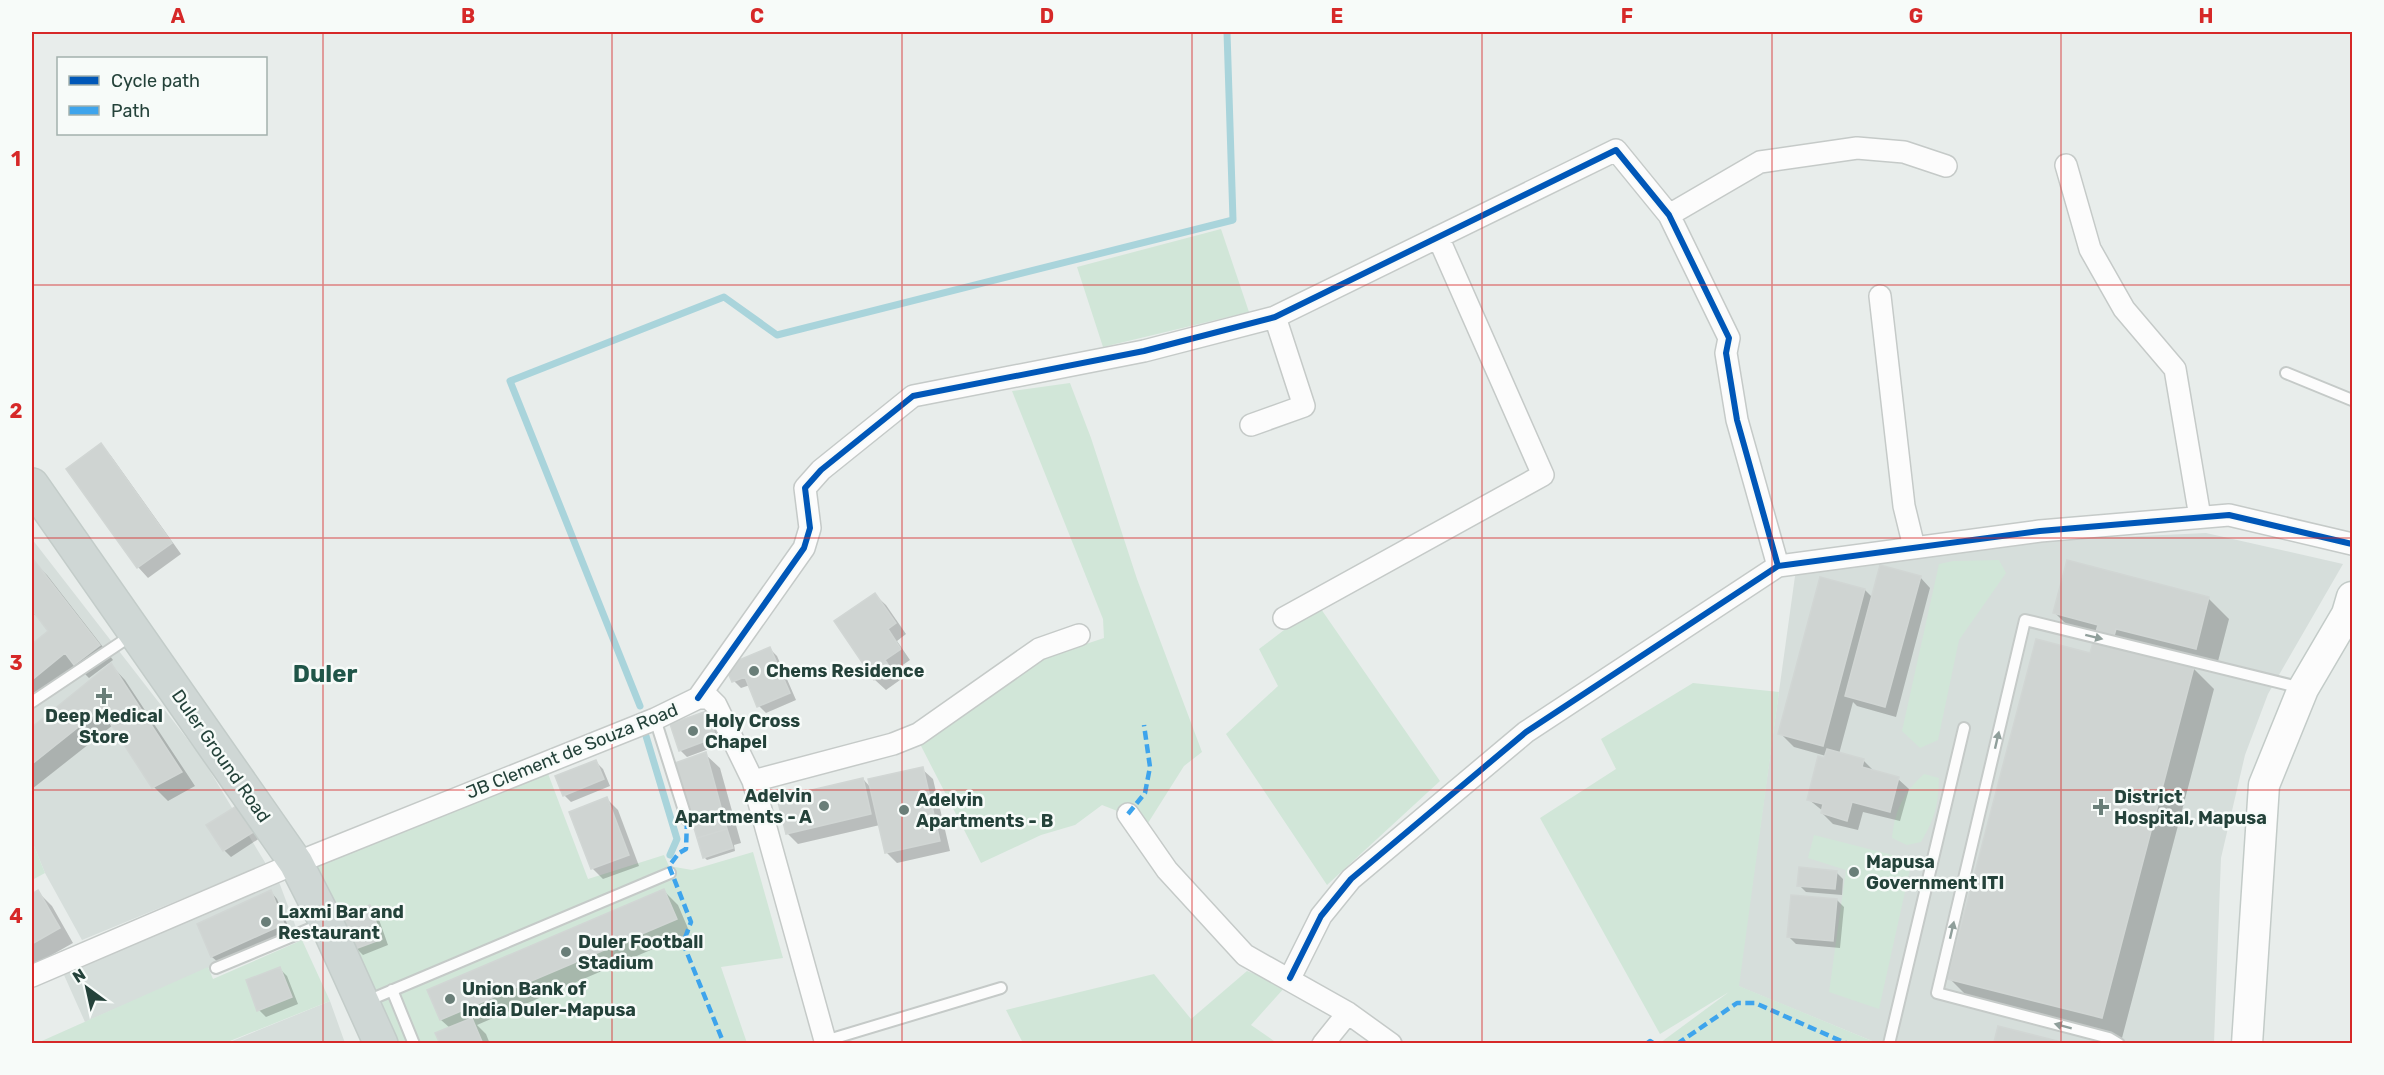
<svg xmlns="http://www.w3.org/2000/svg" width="2384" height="1075" viewBox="0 0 2384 1075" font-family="Rubik,sans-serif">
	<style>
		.built { fill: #d6dedb }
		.green { fill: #d1e6d8 }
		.shadow { fill: #0003 }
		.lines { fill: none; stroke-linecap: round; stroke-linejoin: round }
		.stream { stroke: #a9d4db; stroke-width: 7 }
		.building { fill: #cfd4d2; stroke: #d1d6d4; stroke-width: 1.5 }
		.lane-casing { stroke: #c5cac8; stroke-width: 14 }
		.street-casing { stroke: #c5cac8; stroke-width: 24 }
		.secondary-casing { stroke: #c3cbc8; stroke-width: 33 }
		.primary-casing { stroke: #c3ccc9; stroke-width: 36 }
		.lane { stroke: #fcfcfc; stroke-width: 10 }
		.street { stroke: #fcfcfc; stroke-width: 21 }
		.secondary { stroke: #fcfcfc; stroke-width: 30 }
		.primary { stroke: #cfd7d5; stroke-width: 33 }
		.quiet { stroke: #3ea4ec; stroke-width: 4.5; stroke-dasharray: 9 4.5; stroke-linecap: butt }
		.cycleway-casing { stroke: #f7fbf9; stroke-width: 10 }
		.cycleway { stroke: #0057b8; stroke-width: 6 }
		.oneway { fill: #909f9b }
		.grid { fill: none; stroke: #d62828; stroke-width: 1.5; stroke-opacity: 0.55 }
		.poi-dot { fill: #697e78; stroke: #f7fbf9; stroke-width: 2 }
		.labels { text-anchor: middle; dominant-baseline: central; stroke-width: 5; stroke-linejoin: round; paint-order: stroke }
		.poi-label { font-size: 18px; font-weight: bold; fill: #24423a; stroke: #f7fbf9; text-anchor: start }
		.street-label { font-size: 18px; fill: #24423a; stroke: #f7fbf9 }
		.district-label { font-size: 24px; font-weight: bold; fill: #1f5548; stroke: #f7fbf9 }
		.neatline { fill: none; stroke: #d62828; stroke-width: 2 }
		.grid-label { font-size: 20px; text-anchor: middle; font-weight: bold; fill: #d62828 }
	</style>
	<rect width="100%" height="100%" fill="#e8edeb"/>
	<path class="built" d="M2206 533 2343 564 2268 694 2245 755 2221 858 2214 1043H1877L1738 986 1796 569 2034 541Z
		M32 539 202 758 266 864 82 940 45 873 32 841Z
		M279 882 297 930 85 1022 64 975Z
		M330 1001 345 1043 225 1044Z"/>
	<path class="green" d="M1221 229 1249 312 1103 347 1077 267Z
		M1070 383 1091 438 1137 579 1202 752 1184 766 1148 823 1102 805 1075 825 1041 835 981 863 919 742 1047 657 1104 638 1103 619 1012 391Z
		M1999 560 2006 573 1959 640 1938 740 1920 748 1902 731 1939 564 1953 561Z
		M1321 609 1440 781 1327 885 1226 734 1278 686 1259 649 1288 627Z
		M1693 683 1779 692 1739 986 1877 1043 1799 1044 1786 1041 1783 1044 1660 1043 1729 992 1660 1034 1540 818 1616 769 1601 739Z
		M547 771 588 879 664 855 669 866 692 870 753 852 783 958 721 967 747 1043H394L312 864Z
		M1924 774 1939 778C1938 807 1935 818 1921 842L1907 845 1892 838C1895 810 1903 793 1924 774Z
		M1814 835 1912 860 1879 1009 1829 992 1846 870 1808 858Z
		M32 841 45 873 32 880Z
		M302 940 330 1001 225 1043 35 1044 208 967 213 979Z
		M1247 971 1286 986 1251 1025 1277 1043H1023L1006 1010 1154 974 1191 1019Z"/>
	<path class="shadow" d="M101 445 111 456 181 554 148 578 138 567Z
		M32 561 47 575 113 660 89 678 79 668 32 705V646L50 632 36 613 32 617Z
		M1920 577 1930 588 1896 717 1857 706 1853 702 1839 754 1863 760 1874 771 1898 779 1909 789 1900 821 1863 812 1858 830 1833 824 1822 813 1823 811 1808 799 1826 756 1794 747 1780 733 1865 590 1873 598Z
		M875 595 886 605 906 634 897 641 910 660 894 671 900 680 886 690 875 680 836 622Z
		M2208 598 2229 619 2216 669 2136 648 2193 668 2214 689 2122 1038 1970 999 1949 978 2091 655 2096 638 2075 633 2055 613Z
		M770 649 777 656 796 700 766 713 759 706 750 685 741 688 734 681 727 667Z
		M111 665 125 680 195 786 168 801 154 787 113 725 32 789V728Z
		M707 713 713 720 722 744 687 757 680 750Z
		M705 754 720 768 741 843 734 845 735 851 707 860 704 857Z
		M596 762 603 769 610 786 571 802 564 795Z
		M922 769 933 779 950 851 897 863 886 852 880 825 798 844 787 833 863 779 872 789Z
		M607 799 618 810 639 866 603 879 592 868Z
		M238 807 260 838 231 857 224 850Z
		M1836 872 1843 879 1842 895 1806 892 1799 885Z
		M664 891 678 905 690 933 477 1025 486 1034 490 1044H441L450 1028 441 1020 429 991Z
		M38 892 52 906 73 943 32 966V895Z
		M271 892 277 899 290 931 219 963 212 957 199 925Z
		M1837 900 1844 907 1840 948 1796 944 1789 937Z
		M370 907 377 914 388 945 363 955 356 948Z
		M280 969 287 976 298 1004 266 1017 259 1010Z"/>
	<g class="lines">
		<path class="stream" d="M640 706 510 381 724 297 777 335 1233 220 1227 32
			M646 736 677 839 670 855"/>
	</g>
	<path class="building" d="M101 443 172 543 137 568 66 469Z
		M33 559 100 645 74 665 65 653 32 680V644L48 631 32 610Z
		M2067 560 2209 597 2196 649 2116 629 2111 646 2194 667 2102 1018 1947 979 2036 639 2090 653 2098 625 2053 613Z
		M1880 565 1921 576 1885 707 1845 696Z
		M1820 577 1865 589 1823 746 1778 734Z
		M875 593 896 623 888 629 901 649 885 660 891 669 874 680 834 621Z
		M770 647 790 693 757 707 745 677 732 682 725 666Z
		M111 663 182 772 152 788 101 709 32 764V727Z
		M707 711 716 737 679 751 670 724Z
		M1827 749 1864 759 1862 767 1899 777 1890 812 1852 802 1847 821 1821 813 1823 804 1807 800 1818 756 1824 758Z
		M706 752 727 829 697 838 675 763Z
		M596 760 604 779 563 796 555 776Z
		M923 767 940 841 885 853 868 779Z
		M863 778 871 814 786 834 777 798Z
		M607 797 629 855 591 869 569 812Z
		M238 805 255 831 223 851 206 825Z
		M727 829 733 848 703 858 697 838Z
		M1799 867 1837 871 1835 889 1797 886Z
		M664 889 677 919 440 1020 427 990Z
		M38 890 60 928 32 944V894Z
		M271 890 284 924 211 957 197 924Z
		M1791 895 1837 899 1833 941 1787 937Z
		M370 905 382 939 355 949 343 915Z
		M280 967 292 997 257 1011 246 980Z
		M472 1018 483 1044H440L435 1033Z
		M1998 1026 2069 1044H2000L1994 1042Z"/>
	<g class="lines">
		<g class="lane-casing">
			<path id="lane" d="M2286 373 2352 400
				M32 702 132 635
				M655 719 687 820
				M216 968 324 923
				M392 990 414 1044
				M367 1001 670 873
				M825 1041 1001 988
				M1889 1044 1964 728
				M2119 1044 2109 1038 1937 993 2025 620 2302 688"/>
		</g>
		<g class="street-casing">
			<path id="street" d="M2066 165 2090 249 2124 309 2175 369 2200 517
				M1669 215 1760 162 1857 148 1904 152 1946 166
				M1880 296 1904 506 1914 547
				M1251 425 1304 406 1275 317
				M1284 618 1543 475 1438 237
				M698 698 804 548 810 528 805 488 821 470 913 396 1144 351 1275 317 1616 150 1669 215 1729 338 1726 353 1737 420 1778 566
				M753 781 893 744 918 734 1039 649 1079 635
				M1128 814 1167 870 1245 955 1348 1013 1391 1044
				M32 976 296 863 655 719 698 698H709L716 705 753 781 826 1044
				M1290 978 1321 916 1351 879 1526 732 1778 566 2040 531 2229 515 2352 544
				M1323 1044 1348 1013"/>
		</g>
		<g class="secondary-casing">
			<path id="secondary" d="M2247 1044 2264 785 2303 689 2347 614 2352 597"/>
		</g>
		<g class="primary-casing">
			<path id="primary" d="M32 485 296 863 326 922 381 1044"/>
		</g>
		<use href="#lane" class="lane"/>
		<use href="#street" class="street"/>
		<use href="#secondary" class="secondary"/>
		<use href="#primary" class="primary"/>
		<path class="quiet" d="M1128 814 1145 793 1150 767 1144 725
			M687 820 686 849 679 853 669 866 691 922 683 943 724 1044
			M1646 1044 1650 1041 1655 1044
			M1677 1044 1737 1003H1755L1848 1044"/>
		<g class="cycleway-casing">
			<path id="cycleway" d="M698 698 804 548 810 528 805 488 821 470 913 396 1144 351 1275 317 1616 150 1669 215 1729 338 1726 353 1737 420 1778 566
				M1290 978 1321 916 1351 879 1526 732 1778 566 2040 531 2229 515 2352 544"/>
		</g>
		<use href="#cycleway" class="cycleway"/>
	</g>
	<defs><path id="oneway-solid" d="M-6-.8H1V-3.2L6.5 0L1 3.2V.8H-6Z" transform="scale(1.5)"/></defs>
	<g class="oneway">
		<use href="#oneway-solid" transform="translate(2094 637) rotate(14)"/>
		<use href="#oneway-solid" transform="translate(1997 740) rotate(-77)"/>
		<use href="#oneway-solid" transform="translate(1952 930) rotate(-77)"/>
		<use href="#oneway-solid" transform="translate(2063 1026) rotate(-165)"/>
	</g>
	<path class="grid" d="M323 32V1044M612 32V1044M902 32V1044M1192 32V1044M1482 32V1044M1772 32V1044M2061 32V1044M32 285H2352M32 538H2352M32 790H2352"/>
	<g class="poi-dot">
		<circle cx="754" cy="671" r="6"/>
		<path d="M101 687h6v6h6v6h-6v6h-6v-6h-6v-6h6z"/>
		<circle cx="693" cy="731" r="6"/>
		<circle cx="824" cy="806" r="6"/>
		<path d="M2098 798h6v6h6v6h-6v6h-6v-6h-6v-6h6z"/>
		<circle cx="904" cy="810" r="6"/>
		<circle cx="1854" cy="872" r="6"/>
		<circle cx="266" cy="922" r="6"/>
		<circle cx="566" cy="952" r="6"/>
		<circle cx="450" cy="999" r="6"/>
	</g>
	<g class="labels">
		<g class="poi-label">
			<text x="766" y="671">Chems Residence</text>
			<text x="104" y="716" text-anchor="middle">Deep Medical<tspan x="104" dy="21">Store</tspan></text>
			<text x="705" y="721">Holy Cross<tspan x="705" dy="21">Chapel</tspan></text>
			<text x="812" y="796" text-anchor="end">Adelvin<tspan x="812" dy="21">Apartments - A</tspan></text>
			<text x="2114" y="797">District<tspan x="2114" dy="21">Hospital, Mapusa</tspan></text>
			<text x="916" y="800">Adelvin<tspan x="916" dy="21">Apartments - B</tspan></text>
			<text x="1866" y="862">Mapusa<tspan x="1866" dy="21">Government ITI</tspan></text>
			<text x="278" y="912">Laxmi Bar and<tspan x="278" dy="21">Restaurant</tspan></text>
			<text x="578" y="942">Duler Football<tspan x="578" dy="21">Stadium</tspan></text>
			<text x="462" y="989">Union Bank of<tspan x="462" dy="21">India Duler-Mapusa</tspan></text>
		</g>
		<g class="street-label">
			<text transform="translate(572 751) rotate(-22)">JB Clement de Souza Road</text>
			<text transform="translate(221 756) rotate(55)">Duler Ground Road</text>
		</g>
		<g class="district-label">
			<text x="325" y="674">Duler</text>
		</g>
	</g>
	<rect width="2384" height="1075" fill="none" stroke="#f7fbf9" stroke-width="66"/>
	<rect x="57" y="57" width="210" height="78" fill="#f7fbf9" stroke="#a3b1ad" stroke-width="1.5"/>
	<rect x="69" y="76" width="30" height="9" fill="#0057b8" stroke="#a3b1ad" stroke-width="1.5"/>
	<text x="111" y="87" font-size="18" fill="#24423a">Cycle path</text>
	<rect x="69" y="106" width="30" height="9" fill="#3ea4ec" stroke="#a3b1ad" stroke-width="1.5"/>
	<text x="111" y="117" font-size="18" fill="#24423a">Path</text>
	<g transform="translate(87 988) rotate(327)" stroke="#f7fbf9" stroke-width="4.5" paint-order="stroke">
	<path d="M0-4.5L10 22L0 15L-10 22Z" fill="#24423a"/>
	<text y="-9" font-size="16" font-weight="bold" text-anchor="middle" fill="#24423a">N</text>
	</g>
	<rect x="33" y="33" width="2318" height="1009" class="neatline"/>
	<g class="grid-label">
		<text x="178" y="23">A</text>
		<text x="468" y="23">B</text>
		<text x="757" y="23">C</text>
		<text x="1047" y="23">D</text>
		<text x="1337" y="23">E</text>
		<text x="1627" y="23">F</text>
		<text x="1916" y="23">G</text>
		<text x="2206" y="23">H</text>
		<text x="16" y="166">1</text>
		<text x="16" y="418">2</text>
		<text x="16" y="670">3</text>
		<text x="16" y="923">4</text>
	</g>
</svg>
